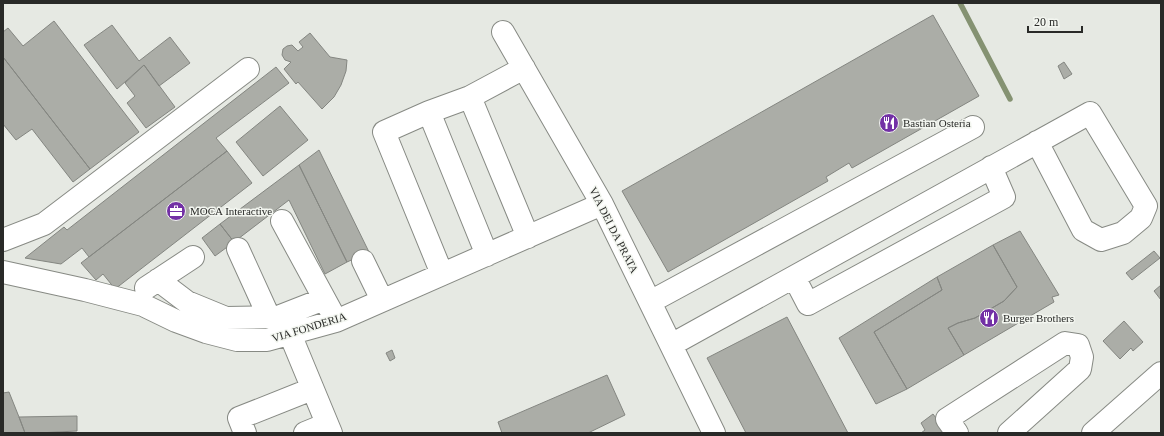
<svg xmlns="http://www.w3.org/2000/svg" width="1164" height="436" viewBox="0 0 1164 436" font-family="Georgia,serif">
	<style>
		.lines { fill: none; stroke-linecap: round; stroke-linejoin: round }
		.stream { stroke: #859272; stroke-width: 5.5 }
		.building { fill: #abada7; stroke: #848681 }
		.minor-casing { stroke: #878a84; stroke-width: 24 }
		.major-casing { stroke: #878a84; stroke-width: 24 }
		.minor { stroke: #fff; stroke-width: 22 }
		.major { stroke: #fff; stroke-width: 22 }
		.labels { text-anchor: middle; dominant-baseline: central; stroke-width: 3; stroke-linejoin: round; paint-order: stroke }
		.poi-label { font-size: 11px; fill: #292a28; stroke: #f3f6f0; text-anchor: start }
		.street-label { font-size: 11px; fill: #292a28; stroke: #f3f6f0 }
	</style>
	<rect width="100%" height="100%" fill="#e6e9e3"/>
	<g class="lines">
		<path class="stream" d="M960 3 1010 99"/>
	</g>
	<path class="building" d="M933 15 979 96 852 168 849 163 826 177 828 181 668 272 622 191Z
		M54 21 139 132 90 169 3 57V32L8 28 23 46Z
		M112 25 139 61 170 37 190 63 159 86 144 65 117 89 84 45Z
		M310 33 330 57 347 60 346 71 341 85 334 97 322 109 298 82 296 84 284 69 291 62 285 60 282 55 283 49 287 46 292 45 298 51 303 47 299 42Z
		M3 57 90 169 73 182 32 129 16 140 3 124Z
		M1064 62 1072 74 1064 79 1058 66Z
		M144 65 175 107 146 128 127 103 135 96 125 83Z
		M276 67 289 83 216 138 227 151 89 257 82 248 61 264 25 258 64 227 67 230Z
		M280 106 308 140 263 176 236 142Z
		M319 150 369 252 347 262 299 165Z
		M227 151 252 183 115 289 103 274 96 280 81 263Z
		M299 165 347 262 325 274 289 200 234 242 220 224Z
		M220 224 234 242 215 256 202 238Z
		M1020 231 1059 295 1052 297 1054 302 964 355 948 328 958 323 975 318 1004 301 1017 287 993 245Z
		M993 245 1017 287 1004 301 975 318 958 323 948 328 964 355 907 389 874 332 942 290 937 277Z
		M1154 251 1160 258 1132 280 1126 273Z
		M937 277 942 290 874 332 907 389 876 404 839 338Z
		M1161 285V300L1154 291Z
		M787 317 848 433H746L707 358Z
		M1124 321 1143 342 1133 351 1131 348 1120 359 1103 341Z
		M392 350 395 358 390 361 386 353Z
		M607 375 625 415 588 433H502L498 422Z
		M9 392 19 417 25 433H3V393Z
		M933 414 947 433H921L925 430 921 423Z
		M77 416V431L37 433H25L19 417Z"/>
	<g class="lines">
		<g class="minor-casing">
			<path id="minor" d="M503 32 602 204 714 433
				M470 97 524 68
				M429 112 470 97 528 237
				M282 221 331 311
				M3 240 44 224 248 69
				M238 249 269 317
				M363 261 382 300
				M3 272 85 290 143 305 176 321 206 332 237 340H267L336 321 602 204
				M442 274 384 132 429 112 487 255
				M794 277 808 304 1004 197 991 167
				M158 280 187 302 226 318 278 317 324 299
				M146 288 193 257
				M650 302 973 127
				M290 334 331 433
				M671 345 1090 113 1146 206 1141 218 1123 233 1101 240 1083 230 1037 142
				M245 433 239 418 312 389
				M305 433 327 424
				M957 433 947 419 1065 343 1078 345 1082 357 1080 369 1009 433"/>
		</g>
		<g class="major-casing">
			<path id="major" d="M1093 433 1161 373"/>
		</g>
		<use href="#minor" class="minor"/>
		<use href="#major" class="major"/>
	</g>
	<defs>
		<g id="restaurant-disc" transform="scale(1)"><circle r="9.5" fill="#7230a5" stroke="#f3f6f0"/><path d="M-5-6h1v4h1v-4h1v4h1v-4h1v5L-1.5 .5V6h-2V.5L-5-1ZM5-6V6H3V1.5H1.5Q1.5-4 5-6Z" fill="#fff"/></g>
		<g id="office-disc" transform="scale(1)"><circle r="9.5" fill="#7230a5" stroke="#f3f6f0"/><path d="M-6-3h4V-5.5h4V-3h4V5H-6ZM-1-4.5V-3h2v-1.5ZM-6 0V1H6V0Z" fill="#fff"/></g>
	</defs>
	<g fill-rule="evenodd">
		<use href="#restaurant-disc" x="889" y="123"/>
		<use href="#office-disc" x="176" y="211"/>
		<use href="#restaurant-disc" x="989" y="318"/>
	</g>
	<g class="labels">
		<g class="poi-label">
			<text x="903" y="123">Bastian Osteria</text>
			<text x="190" y="211">MOCA Interactive</text>
			<text x="1003" y="318">Burger Brothers</text>
		</g>
		<g class="street-label">
			<text transform="translate(614 230) rotate(63)">VIA DEI DA PRATA</text>
			<text transform="translate(309 327) rotate(-17)">VIA FONDERIA</text>
		</g>
	</g>
	<rect width="1164" height="436" fill="none" stroke="#292a28" stroke-width="8"/>
	<path d="M1028 26v6h54v-6" fill="none" stroke="#292a28" stroke-width="2"/>
	<text x="1034" y="26" font-size="12" fill="#292a28" stroke="#f3f6f0" stroke-width="3" paint-order="stroke">20 m</text>
</svg>
